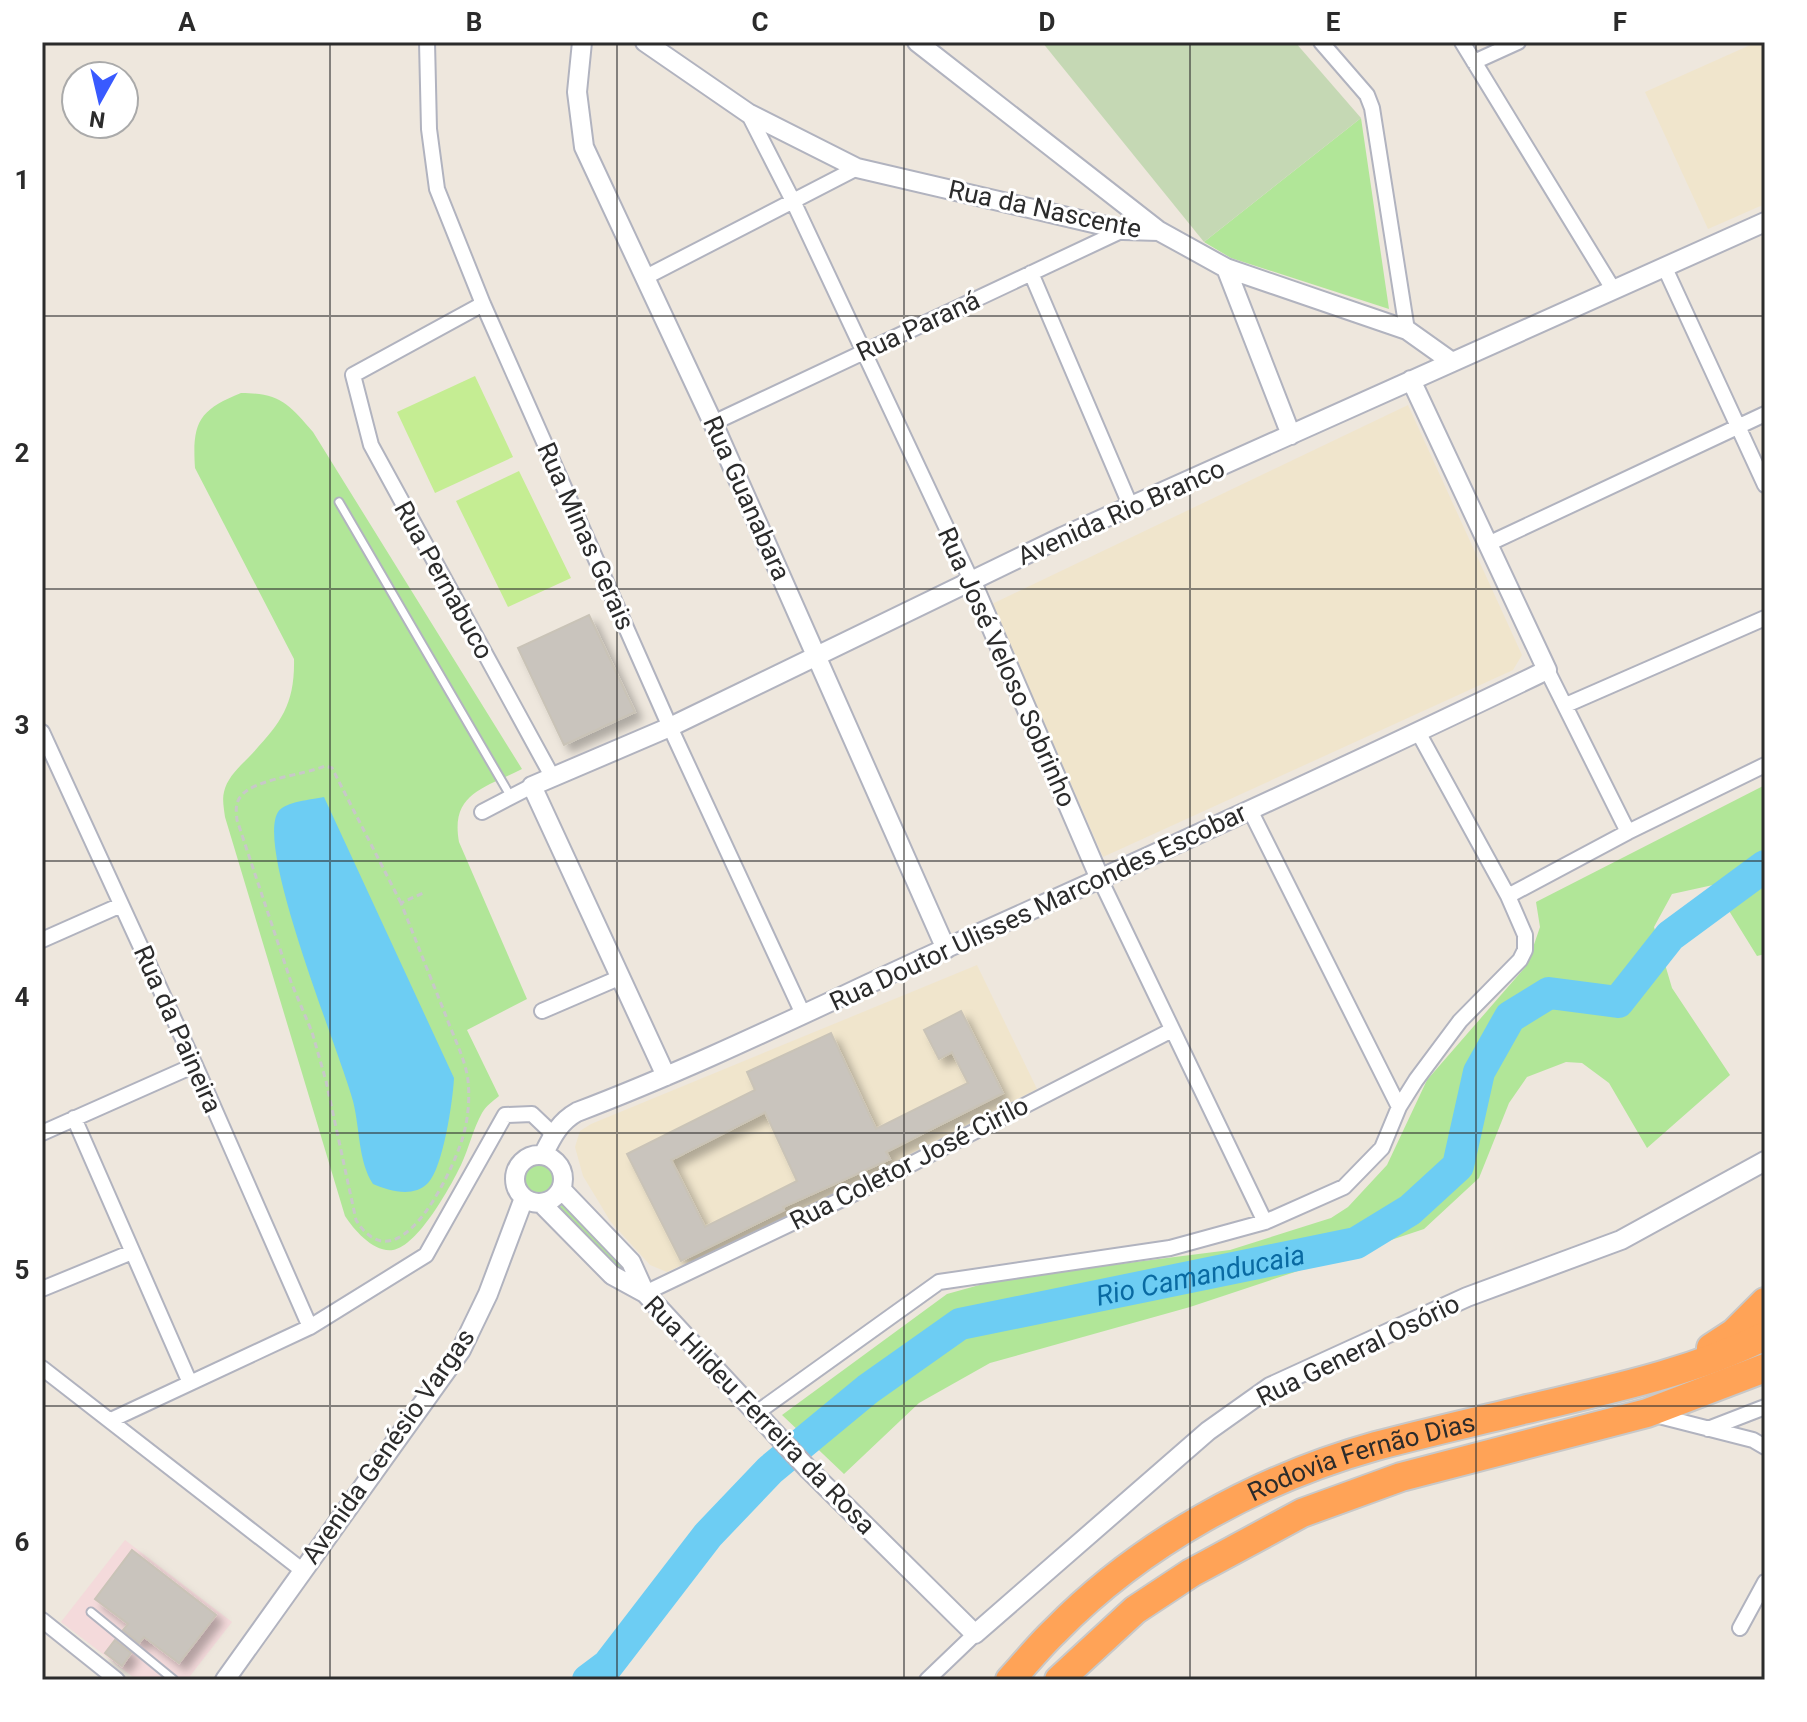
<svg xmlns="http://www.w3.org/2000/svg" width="1807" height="1722" viewBox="0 0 1807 1722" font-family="Roboto,sans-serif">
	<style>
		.education { fill: #f0e5cc }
		.medical { fill: #f4dadb }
		.green { fill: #b1e698 }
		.cemetery { fill: #c5d8b4 }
		.pitch { fill: #c5ed93 }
		.water { fill: #6dcdf3 }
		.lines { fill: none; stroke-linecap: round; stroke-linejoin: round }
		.river { stroke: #6dcdf3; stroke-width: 32 }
		.building { fill: #c9c4bd; stroke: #c9c3b7; stroke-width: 2; fill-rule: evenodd; filter: url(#shadow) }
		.service-casing { stroke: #b1b3bf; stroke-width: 11 }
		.minor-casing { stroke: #b1b3bf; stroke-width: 18 }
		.tertiary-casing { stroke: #b1b3bf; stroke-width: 22 }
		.motorway-casing { stroke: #c8c8c8; stroke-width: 32 }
		.path { stroke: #c8c8c8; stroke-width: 3; stroke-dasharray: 6 4; stroke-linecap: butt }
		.service { stroke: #fff; stroke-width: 7 }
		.minor { stroke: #fff; stroke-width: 14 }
		.tertiary { stroke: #fff; stroke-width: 18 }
		.motorway { stroke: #ffa357; stroke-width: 28 }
		.grid { fill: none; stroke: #2b2b2b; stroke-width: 2; stroke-opacity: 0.55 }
		.labels { text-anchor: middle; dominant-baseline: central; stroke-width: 6; stroke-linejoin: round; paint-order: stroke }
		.street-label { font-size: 26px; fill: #2b2b2b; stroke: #fff }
		.water-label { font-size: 28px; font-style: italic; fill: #096aa2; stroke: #fff }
		.neatline { fill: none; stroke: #2b2b2b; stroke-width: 3 }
		.grid-label { font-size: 26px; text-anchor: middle; font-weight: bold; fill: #2b2b2b }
	</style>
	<defs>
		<filter id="shadow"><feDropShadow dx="7" dy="7" stdDeviation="4" flood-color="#0004"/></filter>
	</defs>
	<rect width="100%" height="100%" fill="#eee7dd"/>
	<path class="education" d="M1757 42H1765V204L1708 229 1645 92Z
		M1408 405 1522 655 1513 670 1103 857 992 604Z
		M977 965 1037 1089 784 1218 667 1272 650 1265 610 1221 600 1204 583 1176 575 1147 580 1131 591 1124Z"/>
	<path class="medical" d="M125 1540 232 1622 187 1680H137L61 1622Z"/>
	<path class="green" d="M1361 118 1389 309 1231 258 1204 242Z
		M241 393C280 393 289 404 313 432L522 769C485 788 450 793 459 842L527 999 467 1030 499 1096C493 1101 486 1106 482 1113 473 1129 469 1148 461 1165 451 1186 418 1246 393 1250 374 1253 354 1230 345 1216L225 817C224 809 222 799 224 792 227 778 239 767 249 757 280 724 295 706 294 659L195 468C192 422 199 410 241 393Z
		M1765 785V954L1757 956 1713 885 1672 894 1654 927 1672 988 1730 1075 1647 1148 1609 1083 1582 1063 1566 1062 1527 1077 1509 1103 1479 1178 1424 1229 1190 1307 990 1363 919 1403 844 1474 782 1415 947 1294 1001 1279 1230 1250 1331 1218 1348 1207 1387 1165 1427 1080 1527 965 1540 927 1536 902Z
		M522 1179a16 16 0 1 1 32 0a16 16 0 1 1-32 0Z
		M565 1202 628 1273 622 1279 556 1210Z"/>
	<path class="cemetery" d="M1042 42H1295L1361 118 1204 242Z"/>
	<path class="pitch" d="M475 376 513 457 435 493 397 412Z
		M519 471 571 578 508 607 456 501Z"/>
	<path class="water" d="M324 797 454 1078C453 1100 443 1168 428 1183 413 1198 390 1191 373 1184 358 1161 360 1128 353 1101 340 1052 255 849 278 812 286 801 311 800 324 797Z"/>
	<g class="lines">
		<path class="river" id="s1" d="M588 1680 608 1665 708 1535 770 1470 868 1389 960 1324 1356 1243 1410 1210 1458 1166 1479 1072 1510 1017 1549 993 1618 1002 1670 936 1765 866"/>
	</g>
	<path class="building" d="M589 615 635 712 564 745 518 648Z
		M961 1011 1003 1093 886 1152 890 1159 783 1207 784 1210 681 1261 627 1154 755 1090 747 1072 831 1033 876 1129 968 1083 952 1052 939 1059 924 1030ZM765 1112 797 1181 705 1227 671 1160Z
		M132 1550 216 1615 179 1663 144 1637 139 1643 123 1630 128 1624 95 1599Z
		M115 1640 131 1653 122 1666 105 1653Z"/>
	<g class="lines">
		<g class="service-casing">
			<path id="service" d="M339 502 511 797
				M91 1612 174 1680"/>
		</g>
		<g class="minor-casing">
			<path id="minor" d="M427 42 429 129 437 189 483 304 670 727 803 1014
				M1321 42 1367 95 1372 108 1407 330
				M1462 42 1613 289
				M1474 62 1518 42
				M748 113 793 201 971 580
				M1664 266 1765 485
				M1031 273 1131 507
				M644 278 857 168
				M483 304 353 375 371 445 553 778
				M713 423 1123 230
				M1488 544 1765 414
				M1547 670 1628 832
				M1566 705 1765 618
				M42 732 195 1065 310 1327
				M1250 810 1399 1107
				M482 812 532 786
				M1100 879 1265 1222
				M1508 896 1628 832 1765 765
				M42 940 121 905
				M542 1011 621 977
				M74 1118 190 1383
				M42 1133 195 1065
				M42 1289 132 1252
				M645 1293 855 1193 1172 1030
				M42 1368 302 1570
				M755 1414 939 1282 1170 1248 1265 1222 1344 1187 1382 1148 1399 1107 1416 1080 1460 1021 1520 960 1525 950V935L1508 896 1418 732
				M1651 1414 1753 1440 1765 1447
				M111 1420 310 1327 426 1255 505 1115 532 1114 553 1134
				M1708 1429 1765 1407
				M42 1620 117 1680
				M1740 1628 1765 1582
				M927 1680 975 1634"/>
		</g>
		<g class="tertiary-casing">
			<path id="tertiary" d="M582 42 577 92 584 147 713 423 946 949
				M645 42 748 113 857 168 1123 230 1159 231 1226 268 1407 330 1452 362
				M917 42 1159 231
				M1226 268 1291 435
				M971 580 1100 879
				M666 1076 532 786 670 727 1062 537 1765 222
				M543 1155C552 1137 559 1122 577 1112 701 1065 821 1005 942 950 1145 859 1347 767 1547 670L1411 380
				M515 1179a24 24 0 1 1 48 0a24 24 0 1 1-48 0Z
				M561 1189 631 1262 645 1293
				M541 1203 612 1275 645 1293 809 1470 975 1634 1208 1431 1270 1387 1467 1297 1621 1240 1765 1161
				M225 1680 461 1350 488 1294 524 1198"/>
		</g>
		<g class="motorway-casing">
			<g id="motorway">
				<path d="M1711 1348 1734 1333 1765 1302"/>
				<path id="s2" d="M1010 1680C1025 1664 1039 1646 1055 1631 1141 1543 1258 1479 1376 1446 1425 1433 1474 1422 1523 1410 1606 1390 1688 1374 1765 1336"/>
				<path d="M1059 1680 1135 1610 1191 1573 1302 1513 1401 1477 1647 1413 1765 1368"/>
			</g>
		</g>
		<path class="path" d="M401 903 332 768 325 766C304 775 254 779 241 796 235 803 236 811 237 820L291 982 312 1032 326 1081 356 1220C398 1288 451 1174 462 1140 468 1121 470 1100 468 1080 465 1058 453 1036 446 1016 431 979 416 941 401 903L423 893"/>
		<use href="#service" class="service"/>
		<use href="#minor" class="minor"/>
		<use href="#tertiary" class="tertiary"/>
		<use href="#motorway" class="motorway"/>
	</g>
	<path class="grid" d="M330 42V1680M617 42V1680M904 42V1680M1190 42V1680M1476 42V1680M42 316H1765M42 589H1765M42 861H1765M42 1133H1765M42 1406H1765"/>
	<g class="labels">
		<g class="street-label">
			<text transform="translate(1045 209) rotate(12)">Rua da Nascente</text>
			<text transform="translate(918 326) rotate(-25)">Rua Paraná</text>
			<text transform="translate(747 498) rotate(66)">Rua Guanabara</text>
			<text transform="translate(1121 512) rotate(-24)">Avenida Rio Branco</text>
			<text transform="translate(586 536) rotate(66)">Rua Minas Gerais</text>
			<text transform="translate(444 580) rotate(61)">Rua Pernabuco</text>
			<text transform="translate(1007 667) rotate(66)">Rua José Veloso Sobrinho</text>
			<text transform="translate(1038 907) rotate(-25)">Rua Doutor Ulisses Marcondes Escobar</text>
			<text transform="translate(178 1029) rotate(66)">Rua da Paineira</text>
			<text transform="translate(909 1163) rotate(-27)">Rua Coletor José Cirilo</text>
			<text transform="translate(1358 1350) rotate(-26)">Rua General Osório</text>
			<text transform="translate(760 1415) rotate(46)">Rua Hildeu Ferreira da Rosa</text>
			<text transform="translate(388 1446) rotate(-55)">Avenida Genésio Vargas</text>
			<text stroke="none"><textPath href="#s2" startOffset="424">Rodovia Fernão Dias</textPath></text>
		</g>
		<g class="water-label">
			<text stroke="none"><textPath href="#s1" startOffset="764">Rio Camanducaia</textPath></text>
		</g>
	</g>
	<rect width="1807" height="1722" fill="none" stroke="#ffffff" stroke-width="88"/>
	<g transform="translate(100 100) rotate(188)"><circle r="38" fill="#ffffff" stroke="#aaaaaa" stroke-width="2"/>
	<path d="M0-6L14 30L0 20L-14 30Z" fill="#395aff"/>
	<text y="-12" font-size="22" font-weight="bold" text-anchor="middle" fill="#2b2b2b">N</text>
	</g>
	<rect x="44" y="44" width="1719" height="1634" class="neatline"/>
	<g class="grid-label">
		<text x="187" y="31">A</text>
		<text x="474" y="31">B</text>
		<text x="760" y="31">C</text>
		<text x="1047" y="31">D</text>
		<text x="1333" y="31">E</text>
		<text x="1620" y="31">F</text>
		<text x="22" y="189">1</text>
		<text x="22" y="462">2</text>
		<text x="22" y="734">3</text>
		<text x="22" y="1006">4</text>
		<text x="22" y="1279">5</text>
		<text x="22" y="1551">6</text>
	</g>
</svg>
